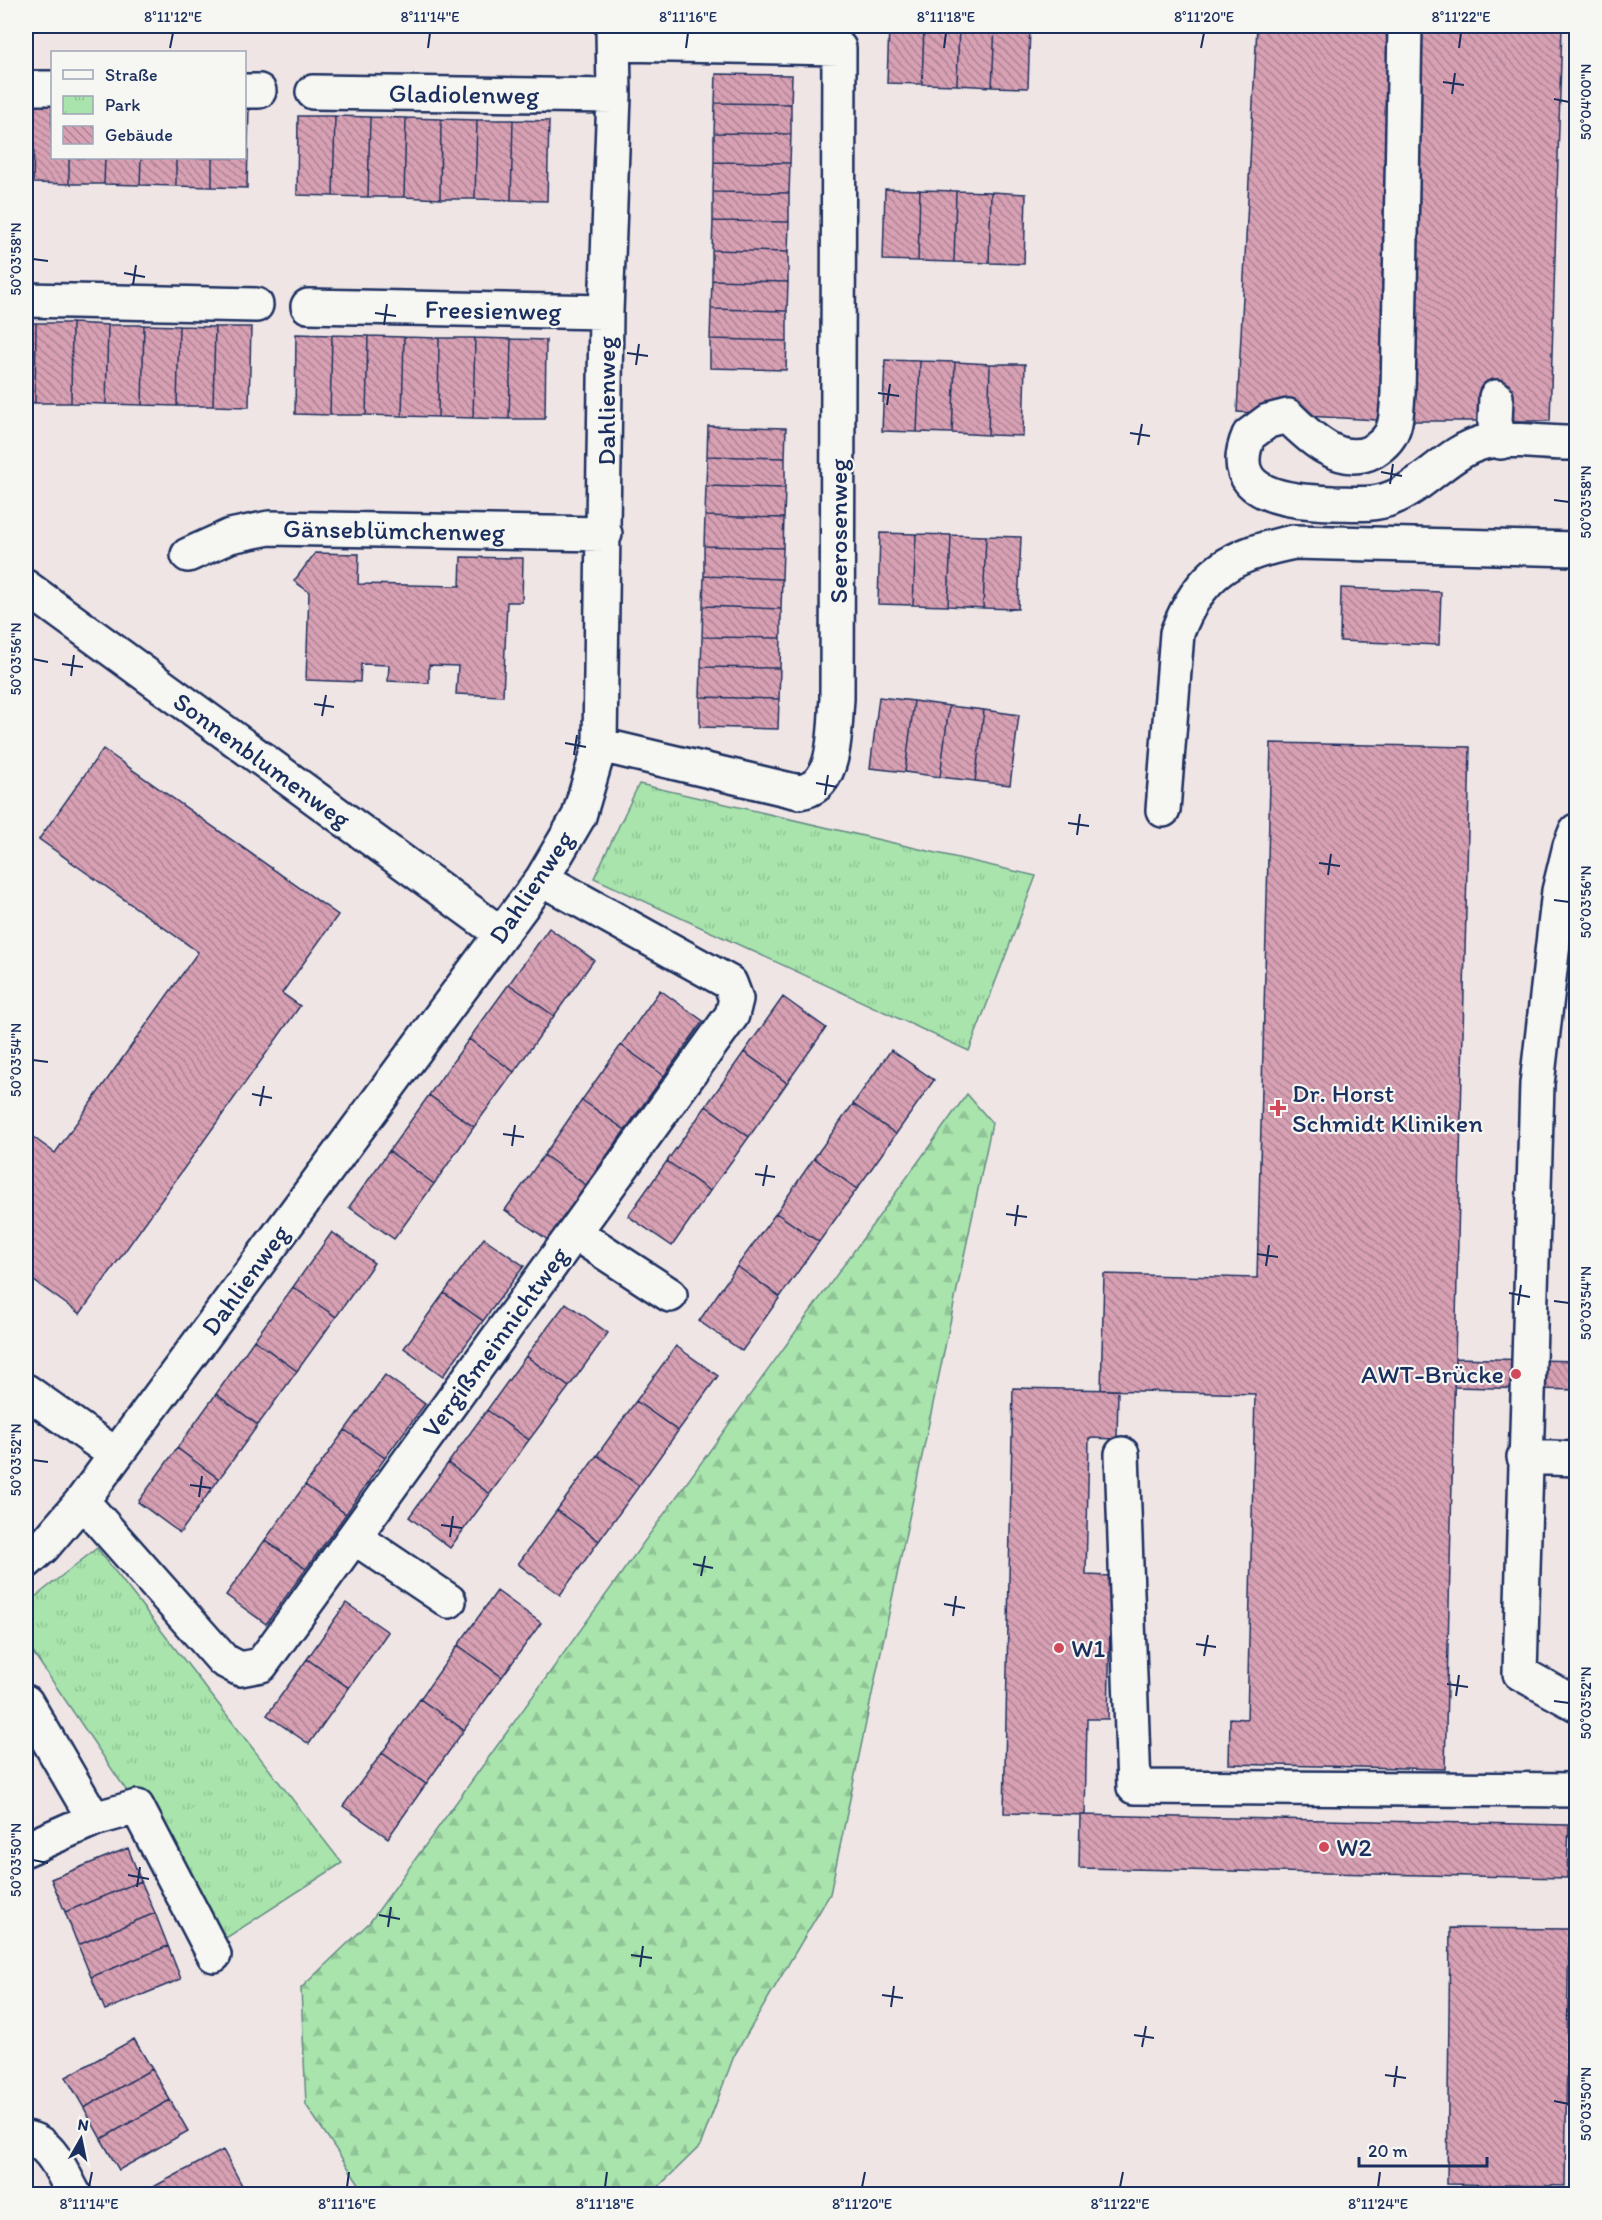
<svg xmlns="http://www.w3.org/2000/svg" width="1602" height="2220" viewBox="0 0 1602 2220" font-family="Itim,sans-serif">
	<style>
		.forest { fill: url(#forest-firs); stroke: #628a84; stroke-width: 1.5 }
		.park { fill: url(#park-tufts); stroke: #628a84; stroke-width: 1.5 }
		.building { fill: url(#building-back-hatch); stroke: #1b2f5e; stroke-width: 1.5 }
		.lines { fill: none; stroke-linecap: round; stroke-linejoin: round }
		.minor-casing { stroke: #1b2f5e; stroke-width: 38 }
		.minor { stroke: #f6f6f2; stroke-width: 33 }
		.ticks { fill: none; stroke: #1b2f5e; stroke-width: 2 }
		.poi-dot { fill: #d1495b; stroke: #f6f6f2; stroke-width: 2 }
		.labels { text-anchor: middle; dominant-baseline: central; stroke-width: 4.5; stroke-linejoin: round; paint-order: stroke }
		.street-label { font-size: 26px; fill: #1b2f5e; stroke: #f6f6f2 }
		.poi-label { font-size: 26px; fill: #1b2f5e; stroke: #f6f6f2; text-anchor: start }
		.neatline { fill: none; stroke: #1b2f5e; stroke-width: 2 }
		.ticks-label { font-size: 15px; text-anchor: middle; fill: #1b2f5e }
	</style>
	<defs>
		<pattern id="forest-firs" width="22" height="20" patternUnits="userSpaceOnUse" patternTransform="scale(1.5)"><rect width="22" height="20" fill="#a8e4ab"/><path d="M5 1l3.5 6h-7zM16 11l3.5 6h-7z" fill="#90c496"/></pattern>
		<pattern id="park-tufts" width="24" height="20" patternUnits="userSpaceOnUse" patternTransform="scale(1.5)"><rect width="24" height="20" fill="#a8e4ab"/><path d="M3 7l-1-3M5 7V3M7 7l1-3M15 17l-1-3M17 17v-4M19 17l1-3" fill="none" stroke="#90c496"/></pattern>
		<pattern id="building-back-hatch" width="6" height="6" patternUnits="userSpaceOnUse" patternTransform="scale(1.5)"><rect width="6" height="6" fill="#d8a0b3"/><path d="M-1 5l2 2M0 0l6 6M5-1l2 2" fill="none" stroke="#ae8395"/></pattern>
	</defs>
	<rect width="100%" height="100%" fill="#f0e5e5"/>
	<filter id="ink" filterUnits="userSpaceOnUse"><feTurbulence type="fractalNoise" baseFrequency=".0167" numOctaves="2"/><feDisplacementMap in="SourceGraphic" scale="12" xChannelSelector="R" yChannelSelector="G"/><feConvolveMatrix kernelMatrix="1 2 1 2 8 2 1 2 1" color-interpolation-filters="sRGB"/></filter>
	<g filter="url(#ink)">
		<path class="forest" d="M967 1094 992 1123 830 1894 734 2056 700 2146 651 2194H366L306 2105 301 1988 370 1922Z"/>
		<path class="park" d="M639 784 1036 876 969 1051 594 878Z
			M97 1548 342 1863 226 1938 26 1642V1604Z"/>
		<path class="building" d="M889 26H924L922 84 887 83Z
			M924 26H959L957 85 922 84Z
			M959 26H995L992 87 957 85Z
			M995 26H1030L1028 88 992 87Z
			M1257 26H1562L1550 421H1395L1237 412Z
			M716 74 792 75 791 104 715 103Z
			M26 103H35L33 183H26Z
			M35 103 52 104V158H69V184L33 183Z
			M715 103 791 104V134L714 133Z
			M244 108H249L247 188 212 187V158H244Z
			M298 116H335L333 196 297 195Z
			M335 116 370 117 368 197 333 196Z
			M370 117 406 118 404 197H368Z
			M406 118 441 119 440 199 404 197Z
			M441 119 477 120 475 199H440Z
			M477 120H513L511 200 475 199Z
			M513 120 549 121 547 201 511 200Z
			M714 133 791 134 790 163 714 162Z
			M69 158H105L104 184H69Z
			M105 158H141L140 185 104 184Z
			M141 158H176V186L140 185Z
			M176 158H212V187L176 186Z
			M714 162 790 163 789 193 713 192Z
			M885 189 920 190 918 261 883 260Z
			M920 190 956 191 954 262 918 261Z
			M956 191 991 192 989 263 954 262Z
			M713 192 789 193V222L713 221Z
			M991 192 1026 194 1024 264 989 263Z
			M713 221 789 222 788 252 712 250Z
			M712 250 788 252V282L712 280Z
			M712 280 788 282 787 311 711 309Z
			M711 309 787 311V341L710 339Z
			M26 323H36L35 403 26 402Z
			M36 323H72L71 403H35Z
			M72 323 108 325 106 404 71 403Z
			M108 325H144L142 405 106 404Z
			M144 325 179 326 177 406 142 405Z
			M179 326 215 327 213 406H177Z
			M215 327H251L249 407 213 406Z
			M296 334 332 335 330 415 295 414Z
			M332 335 368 336 366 415H330Z
			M368 336 404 337 402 416 366 415Z
			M404 337 439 338 438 417 402 416Z
			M439 338H475L473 418 438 417Z
			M475 338 511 339 509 419 473 418Z
			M511 339 546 340 545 419H509Z
			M710 339 787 341 786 370 710 368Z
			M885 360 920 361 917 432 882 431Z
			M920 361 955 362 952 433 917 432Z
			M955 362 990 364 988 435 952 433Z
			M990 364H1025L1023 436 988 435Z
			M708 426 786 428 785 458 707 456Z
			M707 456 785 458V488L706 486Z
			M706 486 785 488 784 518 705 516Z
			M705 516 784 518 783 548 704 546Z
			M880 533 916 534 913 605 878 604Z
			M916 534 951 535 948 606 913 605Z
			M951 535 986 536 983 608 948 606Z
			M986 536 1021 537 1018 609 983 608Z
			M704 546 783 548 782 579 704 576Z
			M315 553 359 554 358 584 460 586 461 557 523 558 522 602H507L503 696 456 694 458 666 429 665V683L388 681 389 665 361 664 360 682 306 680 309 592 294 581Z
			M704 576 782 579 781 609 703 606Z
			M1341 588 1441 592 1439 645 1340 641Z
			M703 606 781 609V638L702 637Z
			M702 637 781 638 780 668 701 667Z
			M701 667 780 668 779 699 700 697Z
			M700 697 779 699 778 729 700 727Z
			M879 697 914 701 905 772 870 768Z
			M914 701 949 706 940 777 905 772Z
			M949 706 984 710 975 781 940 777Z
			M984 710 1019 715 1010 785 975 781Z
			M1271 743 1470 747 1445 1769 1229 1764 1230 1718 1247 1719 1255 1394 1101 1390 1104 1274 1257 1278Z
			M103 749 338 915 282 993 300 1006 80 1314 26 1275V1132L55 1153 198 952 39 839Z
			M549 928 594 960 554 1016 509 984Z
			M509 984 554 1016 514 1072 469 1039Z
			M660 990 703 1021 664 1076 621 1045Z
			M783 997 826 1028 787 1083 744 1052Z
			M469 1039 514 1072 474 1127 429 1095Z
			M621 1045 664 1076 625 1130 582 1100Z
			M891 1050 934 1080 896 1134 853 1104Z
			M744 1052 787 1083 749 1137 706 1106Z
			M429 1095 474 1127 434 1184 389 1151Z
			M582 1100 625 1130 586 1185 544 1155Z
			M853 1104 896 1134 857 1189 814 1158Z
			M706 1106 749 1137 710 1191 667 1161Z
			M389 1151 434 1184 394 1239 349 1207Z
			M544 1155 586 1185 548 1240 505 1210Z
			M814 1158 857 1189 819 1242 776 1213Z
			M667 1161 710 1191 672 1246 628 1216Z
			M776 1213 819 1242 780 1297 737 1266Z
			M332 1232 374 1263 336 1317 293 1287Z
			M484 1238 524 1266 483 1321 444 1293Z
			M737 1266 780 1297 742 1351 699 1321Z
			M293 1287 336 1317 297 1371 254 1340Z
			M444 1293 483 1321 443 1376 404 1348Z
			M566 1303 608 1333 569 1387 526 1356Z
			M254 1340 297 1371 258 1425 216 1394Z
			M676 1346 718 1376 678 1431 636 1401Z
			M526 1356 569 1387 529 1440 487 1410Z
			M1455 1358 1576 1361V1390L1454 1387Z
			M385 1375 425 1404 385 1458 345 1430Z
			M1013 1388 1118 1390 1117 1439 1089 1438 1086 1575 1111 1576 1108 1719H1087L1085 1815 1004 1813Z
			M216 1394 258 1425 219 1479 177 1448Z
			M636 1401 678 1431 639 1486 597 1455Z
			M487 1410 529 1440 490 1494 448 1463Z
			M345 1430 385 1458 346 1514 305 1485Z
			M177 1448 219 1479 180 1533 138 1502Z
			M597 1455 639 1486 599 1541 557 1510Z
			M448 1463 490 1494 450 1548 409 1517Z
			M305 1485 346 1514 306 1569 265 1540Z
			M557 1510 599 1541 560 1595 518 1564Z
			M265 1540 306 1569 266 1624 226 1595Z
			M497 1591 541 1623 502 1677 458 1645Z
			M346 1603 388 1632 349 1688 307 1659Z
			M458 1645 502 1677 464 1730 420 1699Z
			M307 1659 349 1688 309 1744 267 1715Z
			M420 1699 464 1730 426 1784 382 1753Z
			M382 1753 426 1784 388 1838 343 1806Z
			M1080 1815 1569 1825 1567 1878 1079 1868Z
			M128 1848 141 1881 65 1912 51 1879Z
			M141 1881 155 1913 78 1945 65 1912Z
			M155 1913 168 1946 91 1977 78 1945Z
			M1450 1928 1569 1929 1565 2186 1447 2184Z
			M168 1946 181 1979 105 2010 91 1977Z
			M134 2039 152 2069 84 2108 66 2077Z
			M152 2069 170 2100 101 2139 84 2108Z
			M170 2100 188 2131 119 2170 101 2139Z
			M223 2150 245 2191 238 2194H140Z"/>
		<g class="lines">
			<g class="minor-casing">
				<path id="minor" d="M1405 26 1398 394C1397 404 1397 416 1394 426 1391 437 1383 445 1373 451 1341 468 1309 437 1288 416L1268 421 1249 435C1222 498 1292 501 1333 503 1353 503 1373 506 1392 498 1425 485 1450 450 1485 442 1511 437 1549 444 1576 443
					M26 88H52
					M244 91H259
					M313 92 614 96
					M26 300 256 305
					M308 306 606 312
					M1496 397 1495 423 1501 442
					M188 555 230 536 269 528 605 534
					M26 587 500 933
					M600 745 799 792C838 788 834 729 837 699L839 48 614 44
					M1163 810 1177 633C1200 572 1232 554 1294 542L1576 549
					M1576 831 1570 846 1559 891 1537 1084 1520 1673 1576 1704
					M575 1233 670 1295
					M26 1391 116 1455
					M1122 1454 1134 1787 1576 1790
					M1524 1457 1576 1459
					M82 1501 223 1660 240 1669 261 1665 732 1015 736 999 730 983 542 879
					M354 1537 449 1601
					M26 1562 43 1547 82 1501 542 879 579 816 600 745 606 312 614 96 613 26
					M26 1702 94 1819 26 1849
					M94 1819 137 1807 214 1955
					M26 2138C52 2142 62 2173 74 2194"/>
			</g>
			<use href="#minor" class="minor"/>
		</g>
	</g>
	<path class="ticks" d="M170 48 173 33M428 48 430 33M686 48 688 33M944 48 946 33M1201 48 1204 33M1459 48 1461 33M1443 82 1464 85M1452 94 1455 73M1554 99 1569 102M33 259 48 261M124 273 145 277M133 285 136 265M375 313 396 316M384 325 387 304M627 353 648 356M636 365 639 344M878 393 899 396M887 405 890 384M1130 433 1150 436M1138 445 1142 424M1381 472 1402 476M1390 484 1393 464M1554 500 1569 502M33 659 48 662M62 664 83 667M71 676 74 655M314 704 334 707M322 716 326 695M565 743 586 747M574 755 577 735M816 783 837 787M825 795 828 775M1068 823 1089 826M1077 835 1080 814M1319 863 1340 866M1328 875 1331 854M1554 900 1569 902M33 1060 48 1062M252 1094 272 1098M260 1106 264 1086M503 1134 524 1137M512 1146 515 1125M755 1174 775 1177M763 1186 767 1165M1006 1214 1027 1217M1015 1226 1018 1205M1257 1254 1278 1257M1266 1266 1269 1245M1509 1293 1530 1297M1554 1301 1569 1303M1518 1305 1521 1285M33 1460 48 1462M190 1485 211 1488M199 1497 202 1476M441 1525 462 1528M450 1537 453 1516M693 1564 713 1568M701 1576 705 1556M944 1604 965 1608M953 1616 956 1596M1196 1644 1216 1647M1204 1656 1208 1635M1447 1684 1468 1687M1456 1696 1459 1675M1554 1701 1569 1703M33 1860 48 1863M128 1875 149 1879M137 1887 140 1867M379 1915 400 1919M388 1927 391 1907M631 1955 652 1958M640 1967 643 1946M882 1995 903 1998M891 2007 894 1986M1134 2035 1154 2038M1142 2047 1146 2026M1385 2075 1406 2078M1394 2087 1397 2066M1554 2101 1569 2104M89 2187 92 2172M347 2187 349 2172M605 2187 607 2172M862 2187 865 2172M1120 2187 1123 2172M1378 2187 1380 2172"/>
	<g class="poi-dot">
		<path d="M1275 1099h6v6h6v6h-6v6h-6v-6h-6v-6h6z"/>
		<circle cx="1516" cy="1374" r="6"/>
		<circle cx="1059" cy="1648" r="6"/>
		<circle cx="1324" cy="1847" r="6"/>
	</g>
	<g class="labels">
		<g class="street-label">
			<text transform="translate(464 94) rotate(1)">Gladiolenweg</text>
			<text transform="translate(493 310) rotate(1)">Freesienweg</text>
			<text transform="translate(606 401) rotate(-90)">Dahlienweg</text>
			<text transform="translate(394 530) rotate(1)">Gänseblümchenweg</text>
			<text transform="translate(838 531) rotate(-90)">Seerosenweg</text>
			<text transform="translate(262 760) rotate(36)">Sonnenblumenweg</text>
			<text transform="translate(531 887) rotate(-56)">Dahlienweg</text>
			<text transform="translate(245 1280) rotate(-54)">Dahlienweg</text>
			<text transform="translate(495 1342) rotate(-54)">Vergißmeinnichtweg</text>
		</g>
		<g class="poi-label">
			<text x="1292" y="1093">Dr. Horst<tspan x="1292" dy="30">Schmidt Kliniken</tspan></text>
			<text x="1504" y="1374" text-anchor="end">AWT-Brücke</text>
			<text x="1071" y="1648">W1</text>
			<text x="1336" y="1847">W2</text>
		</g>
	</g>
	<rect width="1602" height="2220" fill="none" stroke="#f6f6f2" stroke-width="66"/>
	<rect x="51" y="51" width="195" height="108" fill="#f6f6f2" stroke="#9ea6b7" stroke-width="1.5"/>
	<rect x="63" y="70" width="30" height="9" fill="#f6f6f2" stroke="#9ea6b7" stroke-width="1.5"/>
	<text x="105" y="81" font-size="18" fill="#1b2f5e">Straße</text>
	<rect x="63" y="96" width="30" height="18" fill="url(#park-tufts)" stroke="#9ea6b7" stroke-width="1.5"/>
	<text x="105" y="111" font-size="18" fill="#1b2f5e">Park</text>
	<rect x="63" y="126" width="30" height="18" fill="url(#building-back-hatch)" stroke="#9ea6b7" stroke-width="1.5"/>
	<text x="105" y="141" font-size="18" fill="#1b2f5e">Gebäude</text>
	<g transform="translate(81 2139) rotate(9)" stroke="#f6f6f2" stroke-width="4.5" paint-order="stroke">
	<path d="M0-4.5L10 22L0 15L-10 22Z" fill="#1b2f5e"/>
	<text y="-9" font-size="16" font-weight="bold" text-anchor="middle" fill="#1b2f5e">N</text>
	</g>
	<path d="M1359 2157v9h128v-9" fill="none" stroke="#1b2f5e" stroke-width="3"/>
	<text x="1368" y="2157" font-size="18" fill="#1b2f5e" stroke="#f6f6f2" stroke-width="4.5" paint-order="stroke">20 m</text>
	<rect x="33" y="33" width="1536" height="2154" class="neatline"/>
	<g class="ticks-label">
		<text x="173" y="22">8°11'12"E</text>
		<text x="430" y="22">8°11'14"E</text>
		<text x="688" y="22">8°11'16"E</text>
		<text x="946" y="22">8°11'18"E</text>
		<text x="1204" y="22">8°11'20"E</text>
		<text x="1461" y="22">8°11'22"E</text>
		<text transform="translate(1586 102) rotate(-90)" y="5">50°04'00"N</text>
		<text transform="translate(16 259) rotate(-90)" y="5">50°03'58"N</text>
		<text transform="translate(1586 502) rotate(-90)" y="5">50°03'58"N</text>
		<text transform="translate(16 659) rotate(-90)" y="5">50°03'56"N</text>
		<text transform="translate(1586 902) rotate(-90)" y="5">50°03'56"N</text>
		<text transform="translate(16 1060) rotate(-90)" y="5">50°03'54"N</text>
		<text transform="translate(1586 1303) rotate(-90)" y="5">50°03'54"N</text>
		<text transform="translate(16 1460) rotate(-90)" y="5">50°03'52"N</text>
		<text transform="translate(1586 1703) rotate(-90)" y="5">50°03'52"N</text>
		<text transform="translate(16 1860) rotate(-90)" y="5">50°03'50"N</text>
		<text transform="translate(1586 2104) rotate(-90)" y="5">50°03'50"N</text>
		<text x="89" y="2209">8°11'14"E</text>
		<text x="347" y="2209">8°11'16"E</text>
		<text x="605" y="2209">8°11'18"E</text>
		<text x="862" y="2209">8°11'20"E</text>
		<text x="1120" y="2209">8°11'22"E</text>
		<text x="1378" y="2209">8°11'24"E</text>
	</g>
</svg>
